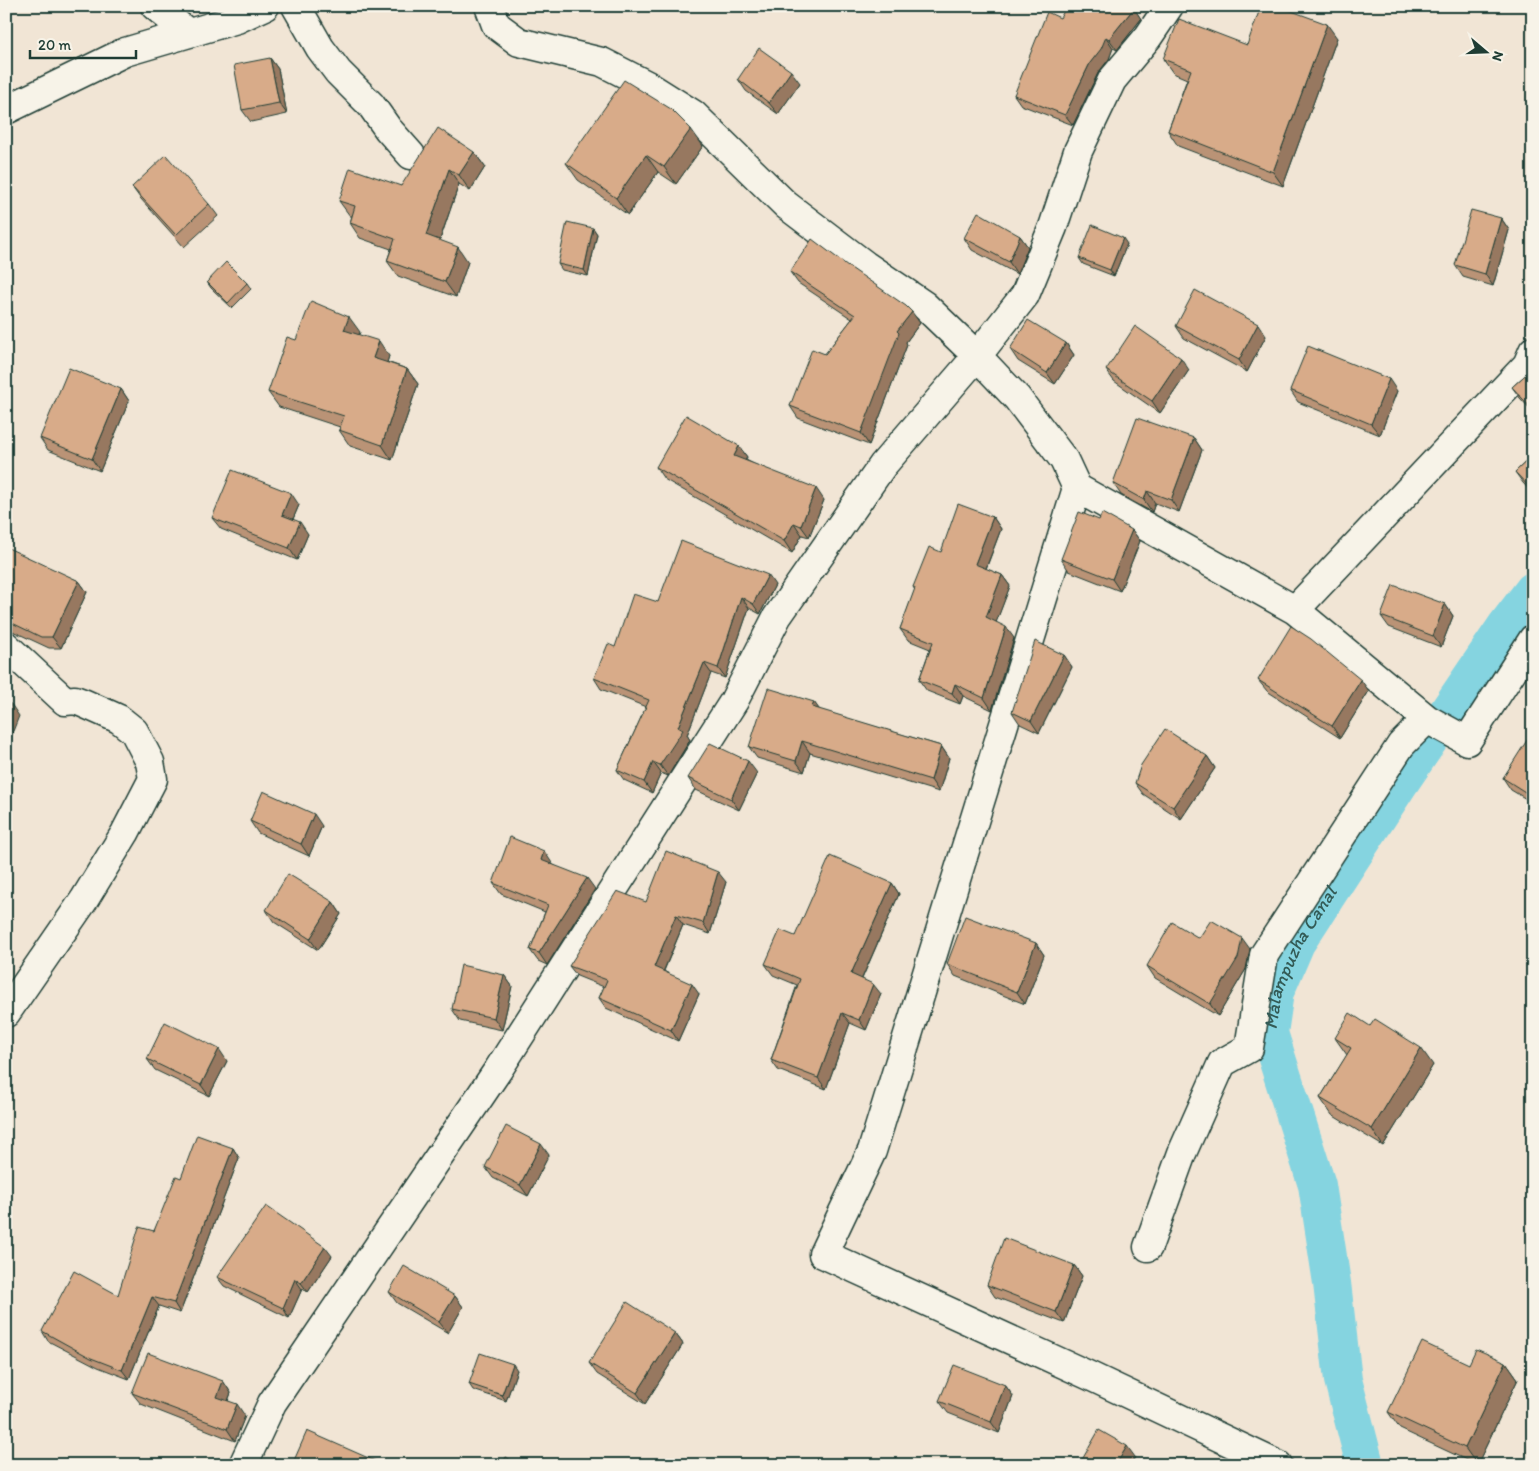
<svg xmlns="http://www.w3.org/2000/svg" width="1539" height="1471" viewBox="0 0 1539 1471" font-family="Itim,sans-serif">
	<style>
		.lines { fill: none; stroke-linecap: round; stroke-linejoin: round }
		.canal { stroke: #85d4e0; stroke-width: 38 }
		.minor-casing { stroke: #1f3d34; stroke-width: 31 }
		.secondary-casing { stroke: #1f3d34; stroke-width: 31 }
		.minor { stroke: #f7f3e8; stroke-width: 28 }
		.secondary { stroke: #f7f3e8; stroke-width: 28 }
		.wall { fill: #ba9376; stroke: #1f3d34 }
		.shaded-wall { fill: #977860; stroke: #1f3d34 }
		.building { fill: #d8ab89; stroke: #1f3d34 }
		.labels { text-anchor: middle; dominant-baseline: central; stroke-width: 4; stroke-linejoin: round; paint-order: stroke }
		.water-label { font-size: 19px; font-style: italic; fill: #335b56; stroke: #f7f3e8 }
	</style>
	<rect width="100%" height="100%" fill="#f1e5d5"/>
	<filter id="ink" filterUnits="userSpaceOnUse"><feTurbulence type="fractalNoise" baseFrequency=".02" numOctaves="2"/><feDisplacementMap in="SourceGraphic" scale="10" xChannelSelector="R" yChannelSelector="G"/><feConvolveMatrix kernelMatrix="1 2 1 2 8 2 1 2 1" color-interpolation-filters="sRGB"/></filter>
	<g filter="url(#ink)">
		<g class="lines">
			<path class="canal" id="s1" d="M1365 1465 1343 1380 1332 1283 1317 1185 1269 1033 1275 992 1296 943 1399 784 1507 625 1533 591"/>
			<g class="minor-casing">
				<path id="minor" d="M155 6 188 33
					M296 6 320 48 338 72 371 105 388 129 411 155
					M1169 6 1148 37 1112 80 1078 151 1053 227 1025 295 977 356 1017 398 1064 460 1077 488 1295 610 1427 719 1467 741 1533 639
					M1077 488 872 1151 823 1254 1090 1376 1278 1465
					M1295 610 1527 365 1533 351
					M6 646 65 701 75 700 83 703 119 719 134 731 150 762 153 779 125 833 84 900 6 1013
					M1148 1247 1182 1153 1222 1063 1249 1048 1264 955 1401 745 1427 719
					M243 1465 272 1403 498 1070 734 701 777 617 883 465 977 356 924 305 865 265 786 205 693 114 647 85 602 62 519 42 496 25 489 6"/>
			</g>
			<g class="secondary-casing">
				<path id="secondary" d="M6 110 125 52 237 19 265 6"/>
			</g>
			<use href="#minor" class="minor"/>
			<use href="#secondary" class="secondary"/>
		</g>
		<path class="wall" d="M1134 8 1141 19 1117 50 1113 48 1109 59 1098 73 1073 125 1021 105 1014 95 1060 18Z
			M1337 38 1283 186 1178 146 1168 131 1187 79 1173 73 1163 59 1247 45Z
			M270 58 278 69 287 114 251 122 242 110Z
			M738 79 800 83 778 114 746 91Z
			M703 146 676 184 658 172 628 215 578 180 566 163Z
			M474 152 485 167 470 191 459 184 440 240 468 262 456 297 398 276 387 261 391 249 360 238 350 223 352 216H350L339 201 401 186Z
			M132 187 209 204 218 216 184 247 140 198Z
			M1501 218 1509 230 1493 286 1463 277 1455 265Z
			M593 228 597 234 588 276 562 270 558 264Z
			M1020 236 1028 247 1017 274 972 250 964 238Z
			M1127 244 1114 276 1083 264 1079 258Z
			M848 266 920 323 906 342 907 345 869 445 798 418 790 406 825 354 852 319 798 283 790 272Z
			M207 282 247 283 251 289 232 308 211 288Z
			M1176 326 1266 336 1247 372 1184 338Z
			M360 332 358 335 389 356 387 362 407 369 418 384 392 460 350 446 339 430 340 427 279 407 268 392Z
			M1066 343 1074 355 1055 384 1018 361 1010 349Z
			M1533 368V412L1520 398 1512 387Z
			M1106 370H1189L1160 413 1114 381Z
			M121 389 129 401 100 471 48 450 40 438Z
			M1290 390 1397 391 1380 435 1298 402Z
			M1194 438 1202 450 1179 512 1155 503 1152 512 1121 495 1113 483Z
			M739 446 747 457 746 460 824 500 809 537 802 535 792 553 664 479 656 467Z
			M1533 455V494L1523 483 1515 472Z
			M299 505 293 519 308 534 297 560 221 529 212 518Z
			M993 517 1001 529 986 569 1002 575 1010 586 996 622 1014 638 992 710 963 696 960 704 927 691 919 680 930 649 908 640 900 629 915 590 913 587 941 552Z
			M1132 530 1140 541 1120 591 1069 571 1061 559Z
			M6 552 79 581 87 592 61 648H49L6 628Z
			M775 585 760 614 749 608 725 678 711 673 687 735 690 740 668 776 661 773 652 793 624 780 617 770 646 707 601 689 594 678 615 647 658 602Z
			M1445 604 1453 616 1441 647 1389 627 1381 616Z
			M1064 655 1072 667 1039 733 1020 724 1012 712Z
			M1258 680 1369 691 1340 738 1267 691Z
			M814 702 819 710 941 746 949 758 939 792 810 753 804 772 757 758 749 747Z
			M1533 735V803L1511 790 1503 778Z
			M1207 756 1215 768 1181 819 1143 794 1135 783Z
			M757 773 739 810 696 790 688 778Z
			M250 821 322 826 309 856 258 833Z
			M552 863V864L595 889 547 965 538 961 530 950 545 912 501 894 493 883Z
			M726 882 710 934 683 925 664 971 699 994 678 1041 606 1008 599 998 604 987 577 976 569 966 646 902Z
			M892 883 899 894 862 979 881 994 866 1030 850 1023 826 1089 778 1070 771 1060 797 985 773 975 765 964 795 936Z
			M333 902 341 914 318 950 274 922 266 910Z
			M1199 938 1250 949 1246 969 1218 1016 1155 978 1147 966Z
			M1036 943 1044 955 1025 1004 955 976 947 964Z
			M504 975 512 986 502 1030 460 1021 452 1009Z
			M1370 1026 1433 1065 1383 1146 1332 1115 1320 1098 1347 1055 1335 1038Z
			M147 1059 227 1061 209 1096 155 1070Z
			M233 1148 239 1158 180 1313 159 1306 129 1379 98 1367 48 1341 42 1331 118 1295 154 1231 181 1178Z
			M549 1155 528 1196 493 1178 485 1167Z
			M332 1256 308 1292 302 1289 289 1318 224 1286 217 1277Z
			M1074 1265 1082 1276 1064 1323 995 1297 987 1285Z
			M389 1292 455 1296 463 1307 448 1333 397 1303Z
			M675 1333 683 1344 645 1404 597 1374 589 1363Z
			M1506 1362 1518 1379 1477 1465 1400 1429 1388 1412 1469 1364Z
			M517 1370 506 1401 473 1390 469 1384Z
			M223 1381 231 1393 228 1401 245 1416 235 1441 141 1404 132 1393Z
			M1005 1385 1013 1396 999 1433 948 1413 939 1401Z"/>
		<path class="shaded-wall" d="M1134 8 1141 19 1117 50 1109 39Z
			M1327 24 1337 38 1283 186 1273 172Z
			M1106 37 1113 48 1109 59 1098 73 1073 125 1065 115 1090 63Z
			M270 58 278 69 287 114 279 103Z
			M791 71 800 83 778 114 769 103Z
			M691 129 703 146 676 184 664 167Z
			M474 152 485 167 470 191 459 175Z
			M646 155 658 172 628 215 616 198Z
			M449 169 459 184 436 251 426 235Z
			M1501 218 1509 230 1493 286 1485 274Z
			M593 228 597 234 588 276 584 270Z
			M1020 236 1028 247 1017 274 1009 262Z
			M1123 238 1127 244 1114 276 1110 270Z
			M458 247 468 262 456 297 445 282Z
			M912 312 920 323 906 342 907 345 869 445 861 433 897 331Z
			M349 317 360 332 354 345 344 330Z
			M1258 324 1266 336 1247 372 1239 360Z
			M379 341 389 356 384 373 373 358Z
			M1066 343 1074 355 1055 384 1047 373Z
			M1181 358 1189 370 1160 413 1152 401Z
			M407 369 418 384 392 460 382 445Z
			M1389 379 1397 391 1380 435 1371 424Z
			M121 389 129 401 100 471 92 459Z
			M1194 438 1202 450 1179 512 1171 500Z
			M739 446 747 457 742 467 734 456Z
			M816 488 824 500 809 537 801 526Z
			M1147 491 1155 503 1152 512 1144 500Z
			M291 493 299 505 290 526 282 515Z
			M993 517 1001 529 983 576 975 564Z
			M300 522 308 534 297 560 289 548Z
			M794 523 802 535 792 553 784 541Z
			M1132 530 1140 541 1120 591 1112 579Z
			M768 575 775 585 760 614 753 604Z
			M1002 575 1010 586 994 628 986 617Z
			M79 581 87 592 61 648 52 637Z
			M741 597 749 608 725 678 718 668Z
			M1445 604 1453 616 1441 647 1433 636Z
			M1006 627 1014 638 992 710 984 698Z
			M1064 655 1072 667 1039 733 1031 721Z
			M704 663 711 673 687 735 690 740 668 776 660 765 678 727Z
			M1361 680 1369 691 1340 738 1332 726Z
			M6 682 11 689 6 702Z
			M955 684 963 696 960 704 952 693Z
			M814 702 822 713 812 707Z
			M11 704 19 716 6 749V717Z
			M802 741 810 753 804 772 796 761Z
			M941 746 949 758 939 792 931 780Z
			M1207 756 1215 768 1181 819 1173 807Z
			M748 761 757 773 739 810 731 799Z
			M653 762 661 773 652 793 644 782Z
			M314 814 322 826 309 856 301 844Z
			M544 851 552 863 549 872 541 860Z
			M718 872 726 882 710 934 703 923Z
			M587 878 595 889 547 965 539 953Z
			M892 883 899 894 859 985 851 974Z
			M333 902 341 914 318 950 310 939Z
			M676 915 683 925 661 977 654 967Z
			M1242 938 1250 949 1246 969 1218 1016 1210 1004Z
			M1036 943 1044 955 1025 1004 1017 992Z
			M504 975 512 986 502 1030 494 1018Z
			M692 984 699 994 678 1041 671 1030Z
			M873 984 881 994 866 1030 859 1020Z
			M842 1013 850 1023 826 1089 818 1078Z
			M1421 1048 1433 1065 1383 1146 1372 1129Z
			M219 1049 227 1061 209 1096 201 1085Z
			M541 1144 549 1155 528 1196 520 1185Z
			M233 1148 239 1158 180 1313 174 1303Z
			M325 1247 332 1256 308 1292 301 1283Z
			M1074 1265 1082 1276 1064 1323 1056 1312Z
			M295 1279 302 1289 289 1318 283 1308Z
			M455 1296 463 1307 448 1333 439 1322Z
			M152 1297 159 1306 129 1379 122 1370Z
			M675 1333 683 1344 645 1404 637 1393Z
			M1506 1362 1518 1379 1477 1465 1465 1448Z
			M513 1364 517 1370 506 1401 502 1395Z
			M223 1381 231 1393 225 1408 217 1397Z
			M1005 1385 1013 1396 999 1433 991 1422Z
			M237 1404 245 1416 235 1441 227 1429Z
			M1127 1446 1135 1457 1131 1465H1116Z"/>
		<path class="building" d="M1067 6H1130L1134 8 1109 39 1106 37 1101 49 1090 63 1065 115 1014 95 1047 12 1060 18Z
			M1261 6H1278L1327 24 1273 172 1168 131 1191 70 1163 59 1179 19 1247 45Z
			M759 48 791 71 769 103 738 79Z
			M270 58 279 103 242 110 234 65Z
			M624 80 671 109 691 129 664 167 646 155 616 198 566 163Z
			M438 128 474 152 459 175 449 169 426 235 458 247 445 282 387 261 395 239 350 223 355 206 339 201 350 168 401 186Z
			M166 155 209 204 176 235 132 187Z
			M1471 210 1501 218 1485 274 1455 265Z
			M978 212 1020 236 1009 262 964 238Z
			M567 222 593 228 584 270 558 264Z
			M1092 225 1123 238 1110 270 1079 258Z
			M812 239 848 266 906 306 912 312 897 331 899 333 861 433 790 406 812 349 825 354 855 315 790 272Z
			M226 262 247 283 228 303 207 282Z
			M1195 290 1258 324 1239 360 1176 326Z
			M311 301 349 317 344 330 379 341 373 358 407 369 382 445 339 430 344 416 268 392 287 337 296 340Z
			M1028 320 1066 343 1047 373 1010 349Z
			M1135 326 1181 358 1152 401 1106 370Z
			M1308 346 1389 379 1371 424 1290 390Z
			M69 368 121 389 92 459 40 438Z
			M1533 368V410L1512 387Z
			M686 415 739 446 734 456 816 488 801 526 794 523 784 541 656 467Z
			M1137 418 1194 438 1171 500 1147 491 1144 500 1113 483Z
			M1533 455V491L1515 472Z
			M232 470 291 493 282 515 300 522 289 548 212 518Z
			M958 504 993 517 975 564 1002 575 986 617 1006 627 984 698 955 684 952 693 919 680 933 642 900 629 915 588 913 587 929 547 941 552Z
			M1079 512 1099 520 1102 513 1132 530 1112 579 1061 559Z
			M681 541 768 575 753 604 741 597 718 668 704 663 678 727 683 730 660 765 653 762 644 782 617 770 649 700 594 678 608 644 615 647 633 594 658 602Z
			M8 548 79 581 52 637H41L6 620V552Z
			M1393 585 1445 604 1433 636 1381 616Z
			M1291 626 1311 639 1361 680 1332 726 1258 680Z
			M1035 641 1064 655 1031 721 1012 712Z
			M768 688 814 702 812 707 941 746 931 780 802 741 796 761 749 747Z
			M6 703 11 704 6 717Z
			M1165 729 1207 756 1173 807 1135 783 1141 765Z
			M1531 734 1533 735V797L1503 778Z
			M710 743 748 761 731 799 688 778Z
			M263 791 314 814 301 844 250 821Z
			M510 837 544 851 541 860 587 878 539 953 530 950 548 905 493 883Z
			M666 851 718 872 703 923 676 915 654 967 692 984 671 1030 599 998 607 980 569 966 617 891 646 902Z
			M830 856 892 883 851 974 873 984 859 1020 842 1013 818 1078 771 1060 800 979 765 964 780 930 795 936Z
			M288 874 333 902 310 939 266 910Z
			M965 916 1036 943 1017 992 947 964Z
			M1211 920 1242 938 1238 958 1210 1004 1147 966 1172 922 1199 938Z
			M461 965 504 975 494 1018 452 1009Z
			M1350 1013 1370 1026 1375 1019 1421 1048 1372 1129 1320 1098 1351 1048 1335 1038Z
			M165 1022 219 1049 201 1085 147 1059Z
			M506 1126 541 1144 520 1185 485 1167Z
			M197 1135 233 1148 174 1303 152 1297 122 1370 91 1358 42 1331 74 1271 118 1295 139 1227 154 1231 176 1176 181 1178Z
			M266 1206 325 1247 301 1283 295 1279 283 1308 217 1277Z
			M1004 1238 1074 1265 1056 1312 987 1285Z
			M404 1266 455 1296 439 1322 389 1292Z
			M627 1302 675 1333 637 1393 589 1363Z
			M1422 1342 1469 1364 1476 1349 1506 1362 1465 1448 1388 1412Z
			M148 1353 223 1381 217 1397 237 1404 227 1429 132 1393Z
			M480 1353 513 1364 502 1395 469 1384Z
			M954 1365 1005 1385 991 1422 939 1401Z
			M1099 1430 1127 1446 1116 1465H1079Z
			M307 1431 382 1464 381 1465H292Z
			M506 1457 519 1465H501Z"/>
	</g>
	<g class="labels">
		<g class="water-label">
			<text stroke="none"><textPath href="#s1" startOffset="526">Malampuzha Canal</textPath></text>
		</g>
	</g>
	<rect width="1539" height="1471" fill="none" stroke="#f7f3e8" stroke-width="25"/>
	<rect x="12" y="12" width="1514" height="1446" fill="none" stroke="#1f3d34" stroke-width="2" filter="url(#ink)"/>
	<g transform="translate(1486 52) rotate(109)" stroke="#f7f3e8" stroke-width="4" paint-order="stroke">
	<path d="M0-4L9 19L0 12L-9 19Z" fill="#1f3d34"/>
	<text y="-8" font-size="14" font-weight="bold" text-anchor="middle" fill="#1f3d34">N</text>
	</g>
	<path d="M30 50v8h106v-8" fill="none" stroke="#1f3d34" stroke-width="2.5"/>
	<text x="38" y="50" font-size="15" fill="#1f3d34" stroke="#f7f3e8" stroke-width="4" paint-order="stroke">20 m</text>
</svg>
